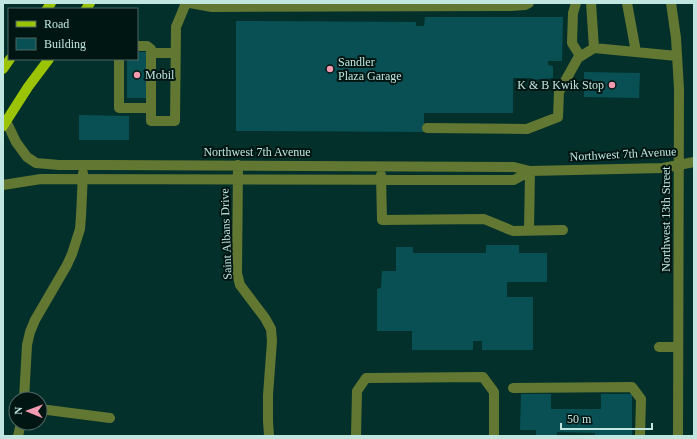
<svg xmlns="http://www.w3.org/2000/svg" width="697" height="439" viewBox="0 0 697 439" font-family="'Times New Roman',serif">
	<style>
		.building { fill: #095055 }
		.lines { fill: none; stroke-linecap: round; stroke-linejoin: round }
		.minor { stroke: #627731; stroke-width: 10 }
		.major { stroke: #9bc407; stroke-width: 10 }
		.poi-dot { fill: #f29ab0; stroke: #001613; stroke-width: 1.5 }
		.labels { text-anchor: middle; dominant-baseline: central; stroke-width: 4; stroke-linejoin: round; paint-order: stroke }
		.poi-label { font-size: 12px; fill: #c1e6df; stroke: #001613; text-anchor: start }
		.street-label { font-size: 12px; fill: #c1e6df; stroke: #001613 }
	</style>
	<rect width="100%" height="100%" fill="#03302b"/>
	<path class="building" d="M425 17H563L562 61H548V65L553 66V78L532 80V78H513V113H424V132L236 131V21L416 22V26H424Z
		M137 52H147L146 98H127V59H137Z
		M584 72 640 73 639 98 584 97Z
		M79 115 129 116V140H79Z
		M486 245H519V253H547V282H507V297H533V350H482V341H473V350H412V331H377V289L381 288 382 271H396V247H413V253H486Z
		M521 394H551V409H601V394H632V435H616V436H595V433L557 432V436H536V430H520Z"/>
	<g class="lines">
		<path class="minor" d="M190 3 212 7 511 6 525 5 529 3
			M576 3 573 13 572 43 580 56
			M591 3 594 48
			M627 3 636 52
			M671 3 676 38 679 89 678 436
			M137 46H147L151 49V53
			M175 53H151V121H175L176 27 186 3
			M119 59V108H151
			M6 121 16 142 27 157 36 163 59 165H107L514 167 530 171 663 168 694 162
			M427 128 527 129 558 117 559 92 578 58 594 48 677 56
			M238 165 237 273 240 285 265 318 271 329 272 341 268 395V421L269 436
			M381 175 382 220 484 219 513 231 563 230
			M3 185 41 179 514 180 530 171
			M529 230 530 171
			M659 347H678
			M513 388 632 387 641 399 640 436
			M24 399 27 345 30 332 35 320 67 265 72 254 80 229 81 216 83 173
			M40 409 110 418
			M18 436 21 423
			M356 436 357 391 366 378 483 377 494 392V436"/>
		<path class="major" d="M47 9 51 3
			M86 9 90 3
			M3 69 10 59
			M3 126 28 87 49 59"/>
	</g>
	<g class="poi-dot">
		<circle cx="330" cy="69" r="4"/>
		<circle cx="137" cy="75" r="4"/>
		<circle cx="612" cy="85" r="4"/>
	</g>
	<g class="labels">
		<g class="poi-label">
			<text x="338" y="62">Sandler<tspan x="338" dy="14">Plaza Garage</tspan></text>
			<text x="145" y="75">Mobil</text>
			<text x="604" y="85" text-anchor="end">K &amp; B Kwik Stop</text>
		</g>
		<g class="street-label">
			<text x="257" y="152">Northwest 7th Avenue</text>
			<text transform="translate(623 154) rotate(-3)">Northwest 7th Avenue</text>
			<text transform="translate(666 219) rotate(-90)">Northwest 13th Street</text>
			<text transform="translate(226 234) rotate(-92)">Saint Albans Drive</text>
		</g>
	</g>
	<rect width="697" height="439" fill="none" stroke="#c1e6df" stroke-width="8"/>
	<rect x="8" y="8" width="130" height="52" fill="#001613" stroke="#4d6965"/>
	<rect x="16" y="21" width="20" height="6" fill="#9bc407" stroke="#4d6965"/>
	<text x="44" y="28" font-size="12" fill="#c1e6df">Road</text>
	<rect x="16" y="38" width="20" height="12" fill="#095055" stroke="#4d6965"/>
	<text x="44" y="48" font-size="12" fill="#c1e6df">Building</text>
	<g transform="translate(28 411) rotate(271)"><circle r="19" fill="#001613" stroke="#4d6965"/>
	<path d="M0-3L7 15L0 10L-7 15Z" fill="#f29ab0"/>
	<text y="-6" font-size="11" font-weight="bold" text-anchor="middle" fill="#c1e6df">N</text>
	</g>
	<path d="M561 423v6h91v-6" fill="none" stroke="#c1e6df" stroke-width="2"/>
	<text x="567" y="423" font-size="12" fill="#c1e6df" stroke="#001613" stroke-width="3" paint-order="stroke">50 m</text>
</svg>
